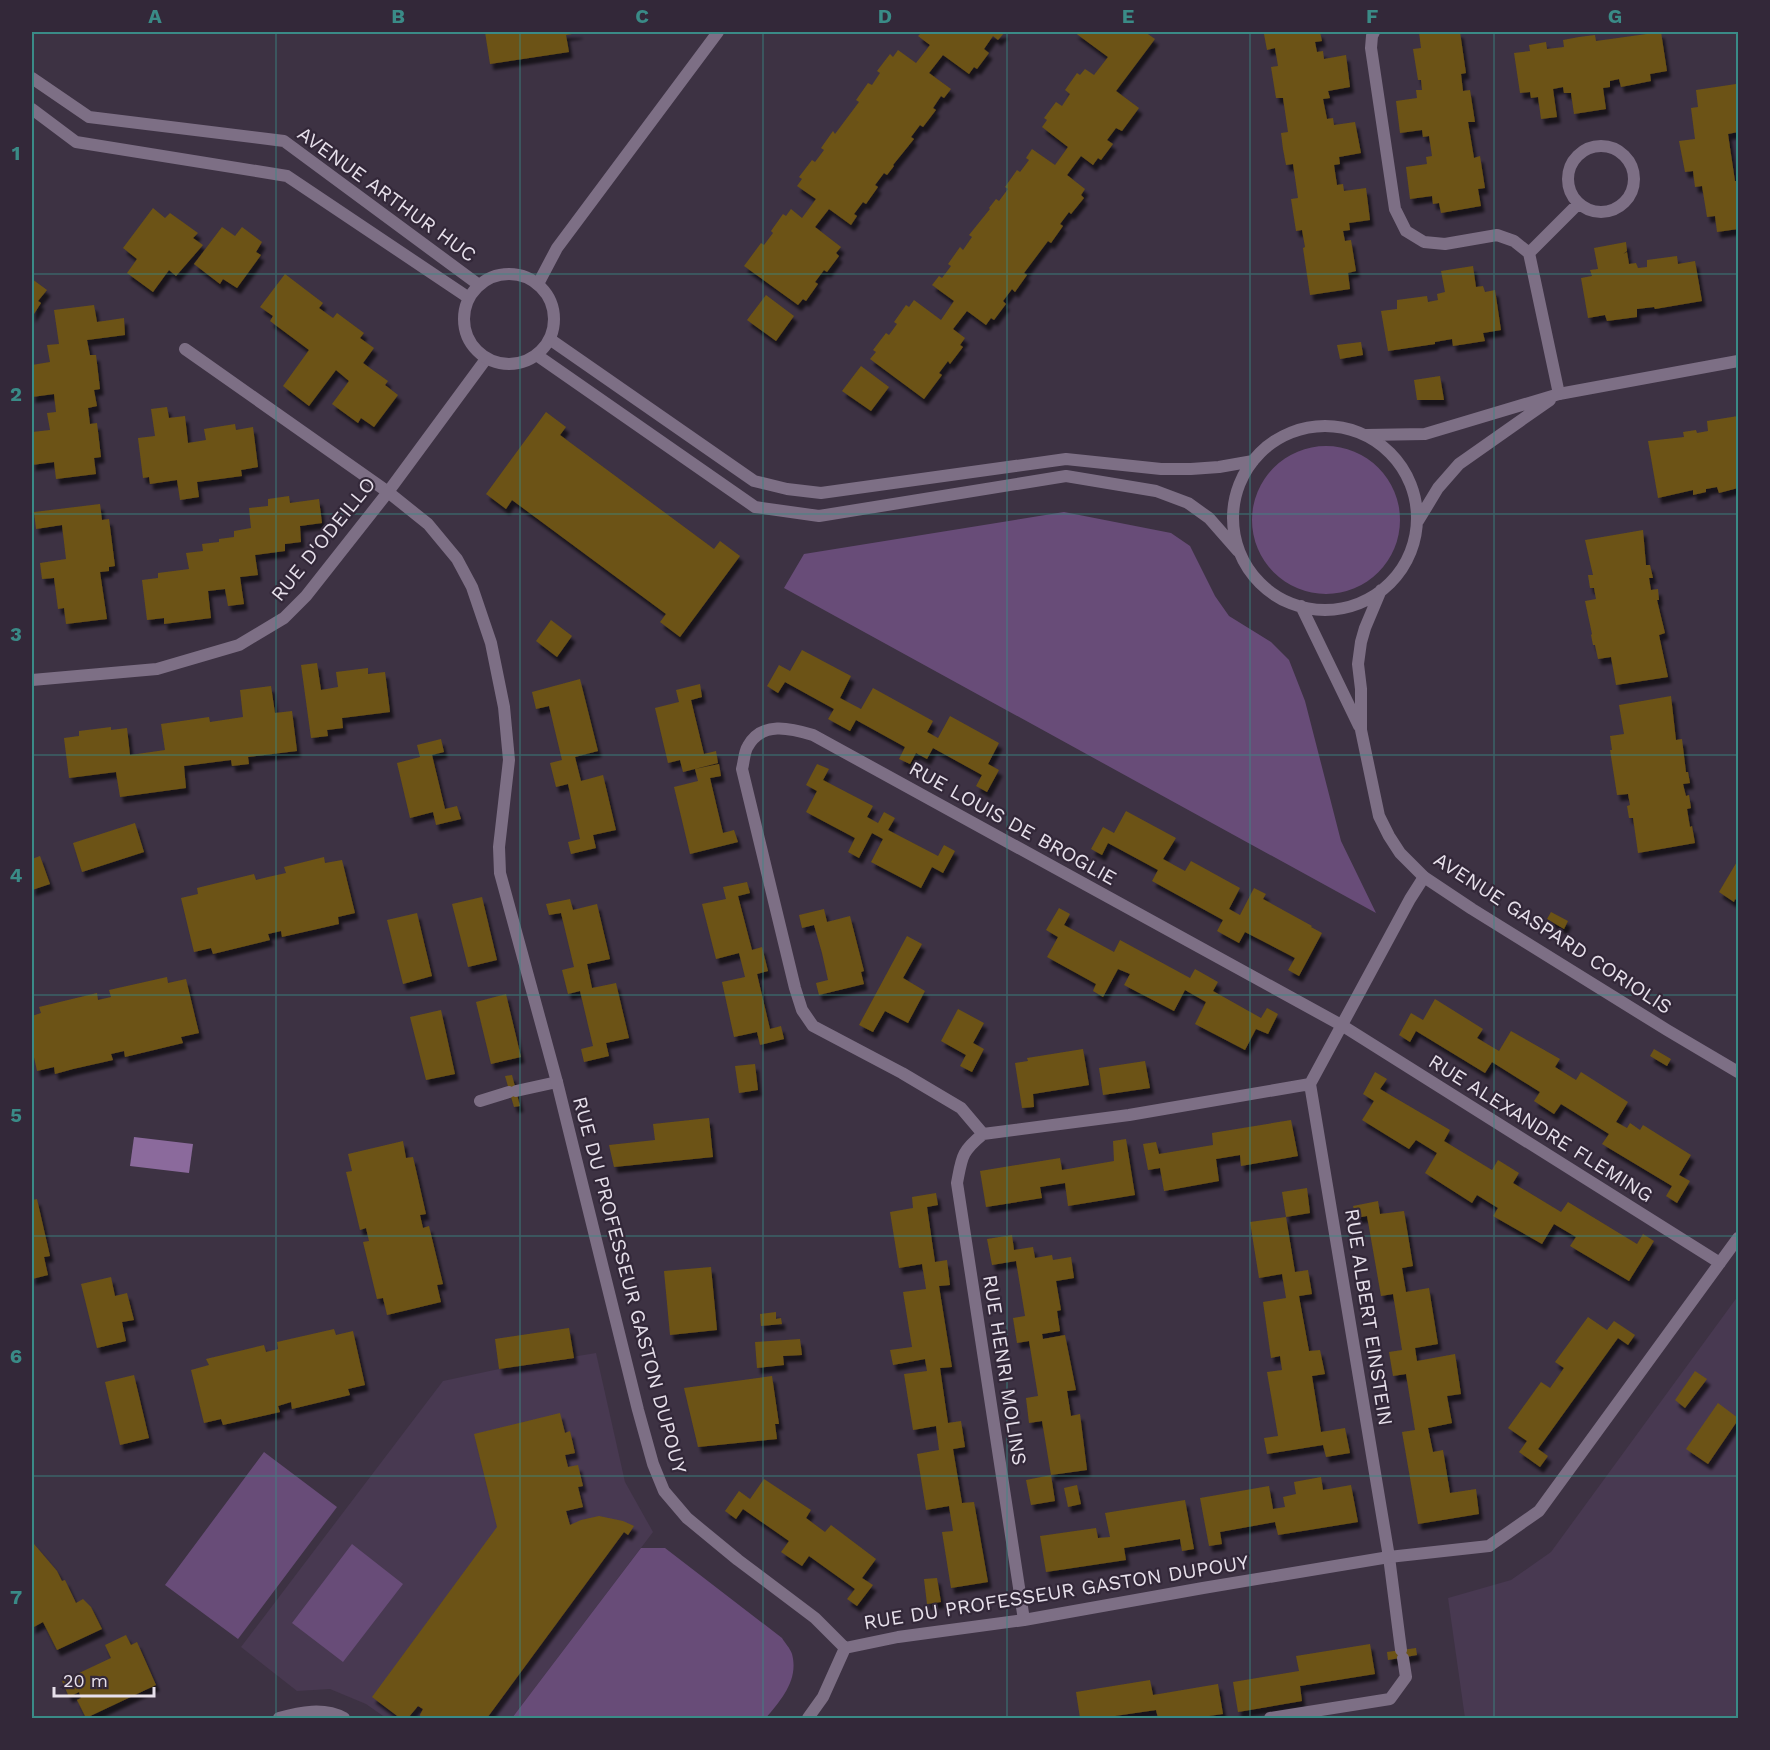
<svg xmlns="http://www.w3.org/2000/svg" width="1770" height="1750" viewBox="0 0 1770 1750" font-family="'Work Sans',sans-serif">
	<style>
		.built { fill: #483951 }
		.green { fill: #684c78 }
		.water { fill: #8b6a9c }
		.building { fill: #6c5315; filter: url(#shadow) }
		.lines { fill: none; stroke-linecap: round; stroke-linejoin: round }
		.service { stroke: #7d6f85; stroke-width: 12 }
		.minor { stroke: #7d6f85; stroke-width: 12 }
		.tertiary { stroke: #7d6f85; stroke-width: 12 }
		.grid { fill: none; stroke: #3a8b87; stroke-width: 1.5; stroke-opacity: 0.55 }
		.labels { text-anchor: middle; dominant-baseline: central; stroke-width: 4.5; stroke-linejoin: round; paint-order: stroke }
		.street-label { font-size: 20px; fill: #e7e0eb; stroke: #332839 }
		.neatline { fill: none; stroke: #3a8b87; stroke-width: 2 }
		.grid-label { font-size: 20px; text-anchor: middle; font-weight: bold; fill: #3a8b87 }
	</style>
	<defs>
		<filter id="shadow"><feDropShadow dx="3.5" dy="6" stdDeviation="1.5" flood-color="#0009"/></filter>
	</defs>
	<rect width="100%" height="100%" fill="#3d3243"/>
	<path class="built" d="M1738 1296V1718H1465L1448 1598 1511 1580 1551 1552Z
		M596 1353 625 1482 653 1532 512 1718H386L366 1704 330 1689 297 1691 241 1647 443 1381 499 1369Z"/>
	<path class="green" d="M1252 520a74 74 0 1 1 148 0a74 74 0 1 1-148 0Z
		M1064 512 1171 533 1190 546 1215 596 1229 616 1271 642 1289 660 1305 701 1341 841 1376 913 784 588 804 554Z
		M264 1452 337 1507 238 1639 165 1585Z
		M352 1544 403 1584 343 1662 292 1623Z
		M641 1548H665L782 1638C785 1643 790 1648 792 1654 799 1680 781 1700 766 1718H512Z"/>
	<path class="water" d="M134 1137 193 1144 189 1173 130 1166Z"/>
	<path class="building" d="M485 32H579V33L566 35 569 52 490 64Z
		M922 32H1005L998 40 993 36 984 49 989 53 977 69 974 67 969 74 943 55 929 73 951 89 944 98 941 96 933 108 936 110 923 127 920 125 911 137 914 139 893 165 894 166 887 175 884 173 875 185 878 187 866 204 863 202 854 214 857 216 851 225 829 209 815 227 841 247 836 253 839 256 827 272 824 270 815 282 818 284 806 301 803 299 798 305 744 266 761 243 764 245 773 233 771 231 783 214 786 216 791 209 802 218 816 199 797 186 802 179 799 177 812 160 815 162 824 150 821 148 833 131 835 134 859 102 856 100 868 83 872 85 880 73 877 71 890 54 893 57 898 50 916 63 930 45 918 36Z
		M1074 32H1145L1155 39 1116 91 1139 108 1122 131 1116 128 1107 140 1113 144 1101 160 1098 158 1093 165 1081 156 1067 175 1085 189 1081 195 1084 198 1071 214 1069 212 1060 224 1063 226 1051 243 1048 241 1024 273 1027 275 1015 292 1012 289 1003 301 1006 304 994 320 991 318 986 325 967 311 953 329 965 338 960 345 963 347 950 364 948 361 939 373 942 375 924 399 870 359 876 352 873 350 886 333 889 335 897 324 894 322 906 305 909 307 914 300 941 320 954 301 932 285 939 276 942 278 951 266 948 264 960 247 963 250 972 237 969 235 990 209 989 208 996 199 999 201 1008 189 1005 187 1017 170 1020 172 1029 160 1026 158 1032 149 1055 165 1068 147 1042 127 1047 120 1044 118 1056 102 1062 106 1070 94 1065 90 1077 73 1080 75 1085 69 1094 75 1108 57Z
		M1271 32H1320L1322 41 1315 42 1317 52 1323 51 1324 59 1346 55 1350 87 1328 91 1330 98 1323 99 1327 119 1333 118 1334 125 1355 122 1361 153 1339 157 1340 164 1334 165 1337 185 1343 184 1344 191 1366 188 1370 220 1349 223 1350 230 1343 231 1345 241 1351 240 1356 271 1348 273 1350 289 1310 295 1303 248 1305 247 1302 230 1296 231 1291 199 1298 198 1293 164 1286 165 1283 149 1281 133 1288 132 1283 98H1276L1271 67 1278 66 1275 48 1267 50 1264 34 1271 33Z
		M1419 32H1460L1466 73 1461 74 1463 91 1470 90 1475 122H1468L1474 158 1480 156 1485 188 1478 189 1481 206 1441 213 1439 203 1433 204 1432 196 1410 199 1406 167 1427 164 1426 157 1432 156 1429 136 1423 137 1422 130 1400 133 1396 101 1417 98 1416 90H1422L1421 80H1418L1413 49 1421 48Z
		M1661 32 1667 71 1650 74 1651 81 1621 87 1619 79 1610 81V87L1603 88 1606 109 1574 114 1571 93H1564L1563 87 1553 89 1557 117 1541 119 1538 97 1531 98 1530 92 1520 93 1514 53 1530 51 1529 45 1546 42 1547 49 1564 47 1563 40 1579 37 1595 35 1596 41Z
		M1736 84 1738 100V132L1728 134 1735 181H1738V229L1717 232 1715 216 1707 217 1702 186 1695 187 1693 171 1685 172 1679 141 1695 139 1691 108 1698 107 1696 90Z
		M153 208 165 218 170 213 198 233 193 238 203 245 176 276 169 270 153 292 127 273 137 259 123 248Z
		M222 227 235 236 242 227 262 242 256 252 261 255 237 288 223 279 220 284 194 264Z
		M1626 242 1627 251 1623 254 1627 252 1629 264 1636 263 1638 268 1647 267V260L1677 256 1678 264 1695 261 1702 301 1655 309 1654 307 1637 309V317L1607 321 1605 315 1588 318 1581 278 1592 276 1590 270 1598 269 1594 248Z
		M1473 266 1476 287 1483 286 1485 292 1495 290 1501 330 1483 333 1485 341 1453 346 1452 339 1435 342V344L1388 351 1381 311 1397 309V300L1427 296 1428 302 1438 300 1437 294 1445 292 1441 271Z
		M285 274 323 303 319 308 333 318 337 313 364 333 360 338 374 348 363 363 388 381 385 385 398 395 374 427 361 418 358 423 332 404 349 381 336 370 309 406 283 386 309 350 270 321 273 316 260 307Z
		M32 279 47 290 38 301 41 303 32 317Z
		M766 295 794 316 776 341 747 320Z
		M94 305 97 322 124 318 125 335 87 340 90 355H96L100 389 94 390 97 406 88 408 90 424 97 423 101 457 94 458 96 474 56 479 54 462 32 465V432L50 430 47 413 56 412 54 394 32 397V365L50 362 47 345 59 344 54 310Z
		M1361 342 1363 355 1340 359 1337 345Z
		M861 366 889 387 871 411 842 391Z
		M1440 376 1444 400H1417L1414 380Z
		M167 407 169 418 185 416 188 443 206 440 204 429 235 424 236 430 253 427 258 467 241 470 242 476 197 482 199 497 180 500 177 480 150 484 149 477 143 478 138 438 155 436 151 409Z
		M546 412 566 427 560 435 714 549 720 541 740 556 680 637 660 622 666 614 512 500 506 509 486 494Z
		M1738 416V488L1719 493 1717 487 1706 489V492L1693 495V490L1658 498 1648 441 1684 437 1683 432 1696 430 1697 433 1708 431 1707 421Z
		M289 496 290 503 319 499 322 523 300 526 301 542 285 544V551L255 555 258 575 240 577 244 604 228 606 225 589 208 591 211 618 164 624V618L147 620 142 580 158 578V573L189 569 186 553 203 551 202 544 219 542V539L234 537V531L251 528 249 508 268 506V499Z
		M100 504 102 520 109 519 115 566 109 567V571L100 572 107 619 66 624 64 608 58 609 54 578 42 579 40 563 66 559 62 525 36 529 34 512Z
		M1643 530 1646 565H1650L1653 578H1649L1651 590 1658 589 1659 600H1657L1665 633 1659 635 1668 677 1616 685 1611 657 1598 659 1595 645H1593L1591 635 1592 634 1585 601 1596 599 1594 588H1590L1588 575H1593L1585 540Z
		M551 620 572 636 557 657 536 641Z
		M802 650 851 676 840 698 861 709 873 688 933 721 927 732 938 738 950 716 999 743 988 764 999 770 987 792 976 786 982 775 933 748 927 759 916 753 910 764 899 759 905 747 856 720 850 731 828 719 834 709 785 682 778 693 767 686 779 665 790 671Z
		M317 663 321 690 338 687 336 672 368 668V674L385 672 390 712 342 718 343 728 327 730 328 736 311 738 301 665Z
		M580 679 598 751 575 757 581 781 603 775 616 830 593 835 596 848 571 854 568 842 580 839 568 784 556 787 550 763 562 760 549 706 536 709 532 692Z
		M700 684 702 697 691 700 704 754 716 751 718 763 683 772 680 760 668 763 655 708 679 702 676 690Z
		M271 686 275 713 292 711 297 751 248 757 249 764 232 766 231 760 184 766 186 788 120 797 116 772 69 778 64 738 79 736V731L111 727V730L127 728 130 755 165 750 161 724 209 717 210 722 243 717 240 690Z
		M1671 696 1676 740 1682 739 1686 772H1688L1690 783 1683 784 1686 796 1689 795 1691 808 1687 809 1690 827 1692 826 1695 843 1638 853 1633 818H1629L1627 806 1630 805 1628 794 1617 795 1610 750H1612L1610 736 1624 734 1619 705Z
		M441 739 444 752 432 755 445 809 457 806 461 819 436 825 433 812 410 818 397 763 420 757 417 745Z
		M719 764 721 776 710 778 723 833 734 830 738 842 690 854 674 787 698 781 695 769Z
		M817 764 829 769 823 780 873 806 867 817 878 823 884 812 895 818 888 830 938 856 944 845 955 851 943 873 932 867 921 888 871 862 883 839 872 833 859 858 848 852 855 838 806 812 817 791 806 785Z
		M1126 811 1176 838 1163 859 1185 871 1191 861 1240 888 1229 909 1240 915 1254 888 1266 894 1263 899 1312 926 1311 927 1322 933 1299 976 1288 970 1295 958 1245 932 1239 943 1217 931 1223 920 1152 881 1158 870 1108 843 1102 855 1091 849 1103 827 1114 833Z
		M135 823 144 852 82 872 73 843Z
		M40 856 50 884 32 890V859Z
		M324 857 325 863 342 860 355 913 338 917 339 924 282 937 281 931 268 934 270 940 213 954 211 948 194 952 181 898 198 894 197 888 254 874 256 880 268 877 286 873 284 867Z
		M1738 860V901L1735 899 1734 902 1719 892Z
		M747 882 750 893 738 896 752 950 762 947 768 971 757 974 770 1029 781 1026 784 1039 760 1045 757 1032 734 1037 722 982 745 977 739 953 716 959 702 904 726 899 723 887Z
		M482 897 497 960 468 967 452 904Z
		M570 899 573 910 597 904 610 959 587 964 592 988 616 983 629 1038 606 1043 609 1056 584 1062 581 1049 593 1046 580 991 568 994 562 970 574 967 561 913 549 915 546 904Z
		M1059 908 1070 914 1064 925 1114 952 1120 940 1190 978 1195 969 1218 982 1213 991 1261 1018 1267 1008 1278 1014 1268 1034 1256 1029 1245 1050 1195 1024 1206 1002 1185 990 1174 1011 1124 985 1130 974 1118 969 1103 997 1093 991 1096 984 1047 957 1058 937 1046 930Z
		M824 909 827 922 850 916 864 971 861 972 864 984 819 995 816 983 828 980 822 953 814 925 802 928 799 915Z
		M1551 912 1568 921 1564 929 1547 919Z
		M417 913 432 976 403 984 387 920Z
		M907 936 922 944 903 978 925 991 908 1023 885 1011 873 1032 859 1025Z
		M167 977 168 983 186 979 199 1033 181 1037 183 1043 125 1057 124 1051 111 1054 113 1060 73 1069 55 1074 54 1067 37 1071 32 1048V1016L41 1013 39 1007 97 993 98 1000 111 997 109 990Z
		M506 994 521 1057 491 1064 476 1002Z
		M1435 999 1483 1029 1477 1038 1499 1051 1511 1031 1560 1059 1555 1067 1576 1080 1581 1072 1628 1102 1616 1122 1627 1128 1630 1123 1640 1130 1643 1125 1691 1155 1679 1175 1690 1181 1677 1203 1666 1196 1672 1186 1602 1144 1609 1134 1561 1104 1554 1114 1534 1101 1540 1092 1492 1062 1485 1073 1416 1031 1410 1042 1399 1035 1411 1013 1423 1020Z
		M958 1009 984 1023 973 1043 984 1049 972 1072 960 1066 966 1055 941 1041Z
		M441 1010 455 1074 426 1080 410 1017Z
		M1083 1049 1089 1085 1033 1094 1034 1107 1022 1108 1015 1063 1028 1061 1027 1058Z
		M1654 1049 1671 1059 1667 1066 1650 1056Z
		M1145 1061 1150 1088 1103 1095 1099 1068Z
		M755 1064 758 1090 739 1093 735 1066Z
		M1375 1072 1387 1079 1380 1089 1450 1130 1444 1141 1492 1170 1498 1160 1519 1173 1513 1183 1561 1212 1568 1202 1637 1244 1643 1234 1654 1241 1629 1281 1570 1246 1576 1237 1554 1224 1542 1244 1493 1216 1498 1208 1477 1195 1472 1203 1425 1173 1437 1153 1416 1140 1409 1149 1362 1120 1374 1101 1363 1094Z
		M512 1075 520 1106 514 1107 505 1076Z
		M709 1118 713 1157 614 1167 609 1145 655 1140 653 1124Z
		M1291 1120 1298 1156 1241 1166 1240 1155 1216 1159 1219 1181 1164 1191 1160 1168 1148 1170 1143 1144 1156 1142 1159 1154 1213 1145 1212 1133Z
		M1126 1139 1135 1195 1068 1206 1065 1183 1040 1187 1042 1198 986 1207 980 1171 1060 1158 1062 1170 1114 1161 1113 1141Z
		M403 1141 406 1158 413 1157 426 1214 420 1215 423 1228 429 1226 443 1284 437 1285 441 1302 387 1315 383 1298 377 1299 363 1242 369 1241 366 1228 360 1230 346 1172 352 1171 348 1154Z
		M1307 1188 1310 1213 1286 1217 1282 1192Z
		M936 1193 938 1205 927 1207 935 1262 947 1260 950 1285 939 1286 952 1367 940 1368 948 1423 961 1421 965 1447 953 1449 962 1503 974 1502 988 1582 951 1588 942 1532 953 1531 949 1506 926 1510 917 1454 939 1450 936 1426 913 1430 904 1374 927 1371 925 1359 893 1365 890 1350 912 1347 903 1292 926 1289 922 1264 899 1268 890 1212 913 1208 912 1197Z
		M37 1199 50 1256 44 1257 48 1275 32 1279V1200Z
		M1378 1201 1380 1214 1404 1211 1413 1266 1402 1268 1406 1292 1429 1288 1438 1344 1415 1348 1417 1361 1455 1354 1461 1394 1447 1396 1452 1423 1428 1428 1433 1452 1443 1450 1450 1493 1476 1489 1479 1514 1418 1524 1402 1432 1415 1430 1406 1374 1393 1376 1389 1352 1402 1350 1393 1294 1381 1296 1367 1216 1356 1218 1353 1206Z
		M1286 1217 1295 1272 1308 1270 1312 1294 1299 1296 1309 1351 1320 1350 1325 1374 1312 1376 1321 1432 1345 1428 1350 1453 1326 1457 1323 1445 1267 1454 1264 1438 1278 1436 1267 1372 1282 1370 1280 1356 1271 1358 1263 1302 1286 1298 1282 1274 1259 1278 1250 1222Z
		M1012 1235 1014 1250 1033 1247 1035 1258 1052 1255 1053 1260 1071 1257 1074 1278 1056 1281 1061 1310 1057 1311 1060 1331 1042 1334 1043 1339 1065 1335 1076 1390 1067 1391 1071 1416 1080 1414 1087 1470 1051 1475 1042 1421 1029 1423 1026 1398 1038 1396 1029 1341 1017 1343 1013 1318 1025 1316 1016 1261 992 1265 987 1239Z
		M711 1267 717 1330 670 1335 664 1271Z
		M111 1277 115 1296 127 1293 134 1320 122 1322 126 1341 97 1348 81 1284Z
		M776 1312V1319L781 1318 782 1324 761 1326 760 1314Z
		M1588 1317 1607 1330 1614 1321 1635 1335 1628 1345 1618 1338 1538 1449 1548 1456 1540 1467 1519 1452 1527 1441 1508 1428 1541 1382 1550 1388 1564 1368 1555 1362Z
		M569 1328 574 1358 499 1369 495 1339Z
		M334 1329 336 1335 353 1331 365 1385 348 1389 350 1395 292 1409 291 1402 278 1406 280 1412 223 1425 221 1419 204 1423 191 1370 209 1365 206 1359 264 1345 266 1352 278 1349 277 1342Z
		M800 1339 802 1355 783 1356 784 1365 757 1368 755 1342Z
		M1695 1371 1707 1379 1685 1408 1675 1400Z
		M134 1375 149 1438 120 1445 105 1382Z
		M772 1376 779 1424H775L777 1439 698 1447 684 1388Z
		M1718 1403 1738 1418V1420L1708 1464 1686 1449Z
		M560 1413 565 1433 570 1431 575 1453 565 1455 568 1467 578 1465 583 1486 578 1487 583 1507 566 1511 570 1525 581 1520 599 1516 623 1521 634 1526 628 1535 624 1532 487 1718H421L420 1715 423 1709 418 1706 408 1718H400L372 1697 497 1527 474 1434Z
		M1051 1475 1055 1501 1031 1505 1026 1480Z
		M1321 1477 1323 1490 1351 1485 1358 1522 1278 1535 1275 1522 1220 1532 1222 1544 1209 1546 1200 1498 1269 1486 1273 1509 1285 1507 1283 1497 1296 1494 1294 1482Z
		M764 1479 811 1510 806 1518 825 1532 831 1525 876 1559 862 1578 873 1585 857 1606 847 1599 855 1589 809 1556 802 1566 781 1552 789 1541 743 1509 736 1519 725 1511 739 1491 750 1499Z
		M1077 1485 1081 1504 1068 1507 1064 1488Z
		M1185 1500 1194 1549 1182 1551 1180 1539 1124 1548 1126 1560 1046 1572 1040 1536 1096 1528 1098 1538 1110 1537 1105 1513Z
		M34 1544 57 1571 62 1581 65 1580 76 1603 83 1599 91 1607 102 1629 57 1650 43 1622 32 1628V1546Z
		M937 1578 941 1602 927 1604 924 1579Z
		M126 1635 131 1645 137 1642 156 1685 86 1718 77 1700 81 1698 79 1692 69 1697 62 1681 111 1658 105 1645Z
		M1370 1644 1375 1674 1300 1686 1302 1701 1238 1712 1233 1682 1299 1671 1296 1656Z
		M1416 1648 1417 1655 1388 1660 1387 1652Z
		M1150 1680 1153 1695 1218 1684 1223 1714 1195 1718H1158L1156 1710 1101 1718H1080L1076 1692Z"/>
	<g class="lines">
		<path class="service" d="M516 1091 557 1082
			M480 1101 509 1092
			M1389 1557 1401 1650
			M1270 1718 1390 1699 1406 1677 1403 1658"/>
		<path class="minor" d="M1374 32 1372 36 1371 48 1395 209 1406 231 1424 242 1445 244 1497 235 1514 241 1529 253 1559 394
			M1568 179a33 33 0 1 1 66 0a33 33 0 1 1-66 0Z
			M1529 253 1578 204
			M538 284 557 248 718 32
			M185 349 388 492 428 524 457 559 472 587 491 643 504 707 509 760 499 847 500 873 557 1082 638 1410 653 1464 664 1491 687 1518 738 1560 815 1618 845 1648
			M32 680 157 669 239 645 284 618 306 596 388 492 486 359
			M1310 1084 1389 1557
			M1310 1084 1410 899 1424 877
			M983 1134 961 1108 902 1073 813 1026 802 1010 795 988 742 769C744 762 744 752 748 746 762 721 790 728 813 735L1343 1026 1720 1263
			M983 1134C961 1152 962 1157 957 1183L1024 1620
			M983 1134 1129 1115 1310 1084
			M845 1648 898 1637 1024 1620 1203 1588 1389 1557 1489 1546 1539 1511 1738 1238
			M279 1718C300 1712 324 1707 344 1718
			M808 1718 823 1697 845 1648"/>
		<path class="tertiary" d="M32 78 89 117 284 141 479 285
			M32 109 76 142 287 176 469 298
			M464 319a45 45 0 1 1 90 0a45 45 0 1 1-90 0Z
			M551 340 754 481 787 489 821 493 1066 459 1161 469H1191L1219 467 1253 461
			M538 356 755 507 819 516 1066 476 1156 491 1188 503 1209 518 1238 551
			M1233 518a92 92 0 1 1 184 0a92 92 0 1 1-184 0Z
			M1366 435 1425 434 1559 394 1738 361
			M1418 521 1438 488 1459 464 1550 400
			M1381 590 1365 628 1361 642 1358 664 1361 689V730L1379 816 1389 836 1400 853 1424 877 1472 909 1667 1030 1738 1072
			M1301 606 1359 726"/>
	</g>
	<path class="grid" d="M276 32V1718M520 32V1718M763 32V1718M1007 32V1718M1250 32V1718M1494 32V1718M32 274H1738M32 514H1738M32 755H1738M32 995H1738M32 1236H1738M32 1476H1738"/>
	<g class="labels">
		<g class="street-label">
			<text transform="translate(387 194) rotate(36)">AVENUE ARTHUR HUC</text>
			<text transform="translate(323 539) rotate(-51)">RUE D'ODEILLO</text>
			<text transform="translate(1013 823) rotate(29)">RUE LOUIS DE BROGLIE</text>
			<text transform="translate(1553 933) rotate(33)">AVENUE GASPARD CORIOLIS</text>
			<text transform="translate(1541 1128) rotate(32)">RUE ALEXANDRE FLEMING</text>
			<text transform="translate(630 1285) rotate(75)">RUE DU PROFESSEUR GASTON DUPOUY</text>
			<text transform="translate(1369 1317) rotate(81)">RUE ALBERT EINSTEIN</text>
			<text transform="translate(1005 1370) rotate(81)">RUE HENRI MOLINS</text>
			<text transform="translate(1056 1592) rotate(-9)">RUE DU PROFESSEUR GASTON DUPOUY</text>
		</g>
	</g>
	<rect width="1770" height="1750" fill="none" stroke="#332839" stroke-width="66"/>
	<path d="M54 1687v9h100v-9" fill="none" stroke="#e7e0eb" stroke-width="3"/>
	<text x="63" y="1687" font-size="18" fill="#e7e0eb" stroke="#332839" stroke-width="4.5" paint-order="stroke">20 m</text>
	<rect x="33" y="33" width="1704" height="1684" class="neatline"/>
	<g class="grid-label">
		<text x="155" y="23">A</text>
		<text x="398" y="23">B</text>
		<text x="642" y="23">C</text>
		<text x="885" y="23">D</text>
		<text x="1128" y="23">E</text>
		<text x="1372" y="23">F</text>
		<text x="1615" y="23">G</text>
		<text x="16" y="160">1</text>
		<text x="16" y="401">2</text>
		<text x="16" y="641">3</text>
		<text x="16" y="882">4</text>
		<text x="16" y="1122">5</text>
		<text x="16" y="1363">6</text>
		<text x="16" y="1604">7</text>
	</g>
</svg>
